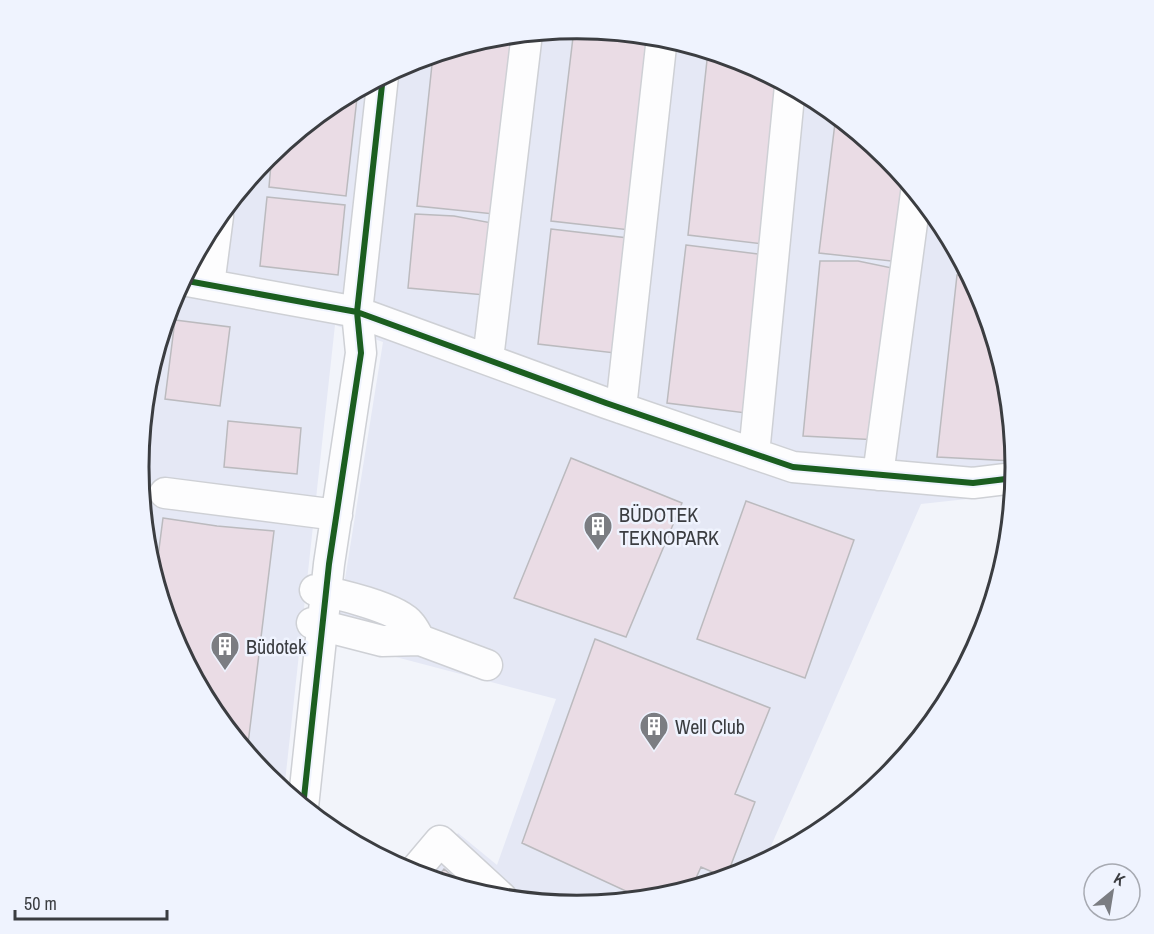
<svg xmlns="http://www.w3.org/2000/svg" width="1154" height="934" viewBox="0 0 1154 934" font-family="'Archivo Narrow',sans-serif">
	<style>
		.built { fill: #e5e8f5 }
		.building { fill: #eadce5; stroke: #bbbabe; stroke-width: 1.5 }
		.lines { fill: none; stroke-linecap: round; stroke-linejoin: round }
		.minor-casing { stroke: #ced0d5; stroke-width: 33 }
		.minor { stroke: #fdfdfe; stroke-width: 30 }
		.cycleway-casing { stroke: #eff3fe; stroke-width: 10 }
		.cycleway { stroke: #1b5e20; stroke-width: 6 }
		.labels { text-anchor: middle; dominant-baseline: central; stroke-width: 5; stroke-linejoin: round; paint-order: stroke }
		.poi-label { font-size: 20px; fill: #3b3d41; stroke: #eff3fe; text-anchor: start }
		.rim { fill: none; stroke: #3b3d41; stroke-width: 3 }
	</style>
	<rect width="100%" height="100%" fill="#f2f4fa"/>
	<path class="built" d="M577 29 663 37 745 62 821 103 887 157 942 224 982 300 1007 382 1015 467 1013 494 921 504 764 862 744 872 662 897 577 905 491 897 421 876 458 833 497 865 556 699 335 641 383 342 335 325 284 791 267 777 212 710 172 634 147 552 139 467 147 381 172 299 213 223 267 157 334 102 410 62 492 37Z"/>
	<path class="building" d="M574 29 653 36 630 230 551 221Z
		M513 35 494 214 417 206 433 55 492 37Z
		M708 51 745 62 782 82 763 244 688 235Z
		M358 89 346 196 269 187 272 152 334 102Z
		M836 115 887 157 908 183 900 262 819 253Z
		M267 197 345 205 338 275 260 266Z
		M415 214 454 216 492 223 485 295 408 288Z
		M551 229 628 238 615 353 538 344Z
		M686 245 766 255 746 413 667 403Z
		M820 261H858L897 269 879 440 803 436Z
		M957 275 970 276 982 300 1007 382 1014 453 1013 461 937 457Z
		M175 320 230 327 220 406 165 399Z
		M228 421 301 428 297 474 224 467Z
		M571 458 682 503 626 637 514 598Z
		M746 501 854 540 805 678 697 639Z
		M163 518 217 526 274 531 247 752 212 710 172 634 155 580Z
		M595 639 770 708 735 794 755 802 726 878 701 867 691 889 662 897 643 899 522 843Z
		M444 869 471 891 435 880Z"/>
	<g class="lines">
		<g class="minor-casing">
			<path id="minor" d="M182 280 357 312 606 403 793 467 973 483 1014 478
				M209 285 218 216
				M488 359 527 33
				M621 408 662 37
				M754 454 790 86
				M878 475 916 193
				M165 493 337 515
				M315 590C336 593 398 608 410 624 414 628 417 635 420 640
				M312 623 382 641 420 640 487 665
				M303 807 329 564 361 353 357 312 383 76
				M413 873 440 841 502 898"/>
		</g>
		<use href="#minor" class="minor"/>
		<g class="cycleway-casing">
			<path id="cycleway" d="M182 280 357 312 606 403 793 467 973 483 1014 478
				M303 807 329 564 361 353 357 312 383 76"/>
		</g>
		<use href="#cycleway" class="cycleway"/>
	</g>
	<defs>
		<g id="building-pin" transform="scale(1.5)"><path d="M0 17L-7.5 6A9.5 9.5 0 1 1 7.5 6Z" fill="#7b7d82" stroke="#eff3fe"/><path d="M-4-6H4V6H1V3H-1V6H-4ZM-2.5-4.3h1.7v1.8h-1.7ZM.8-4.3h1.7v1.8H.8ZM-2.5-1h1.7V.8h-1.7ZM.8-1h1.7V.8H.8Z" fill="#fff"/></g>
	</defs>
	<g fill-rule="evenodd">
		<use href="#building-pin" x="598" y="526"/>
		<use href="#building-pin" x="225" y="646"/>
		<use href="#building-pin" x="654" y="726"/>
	</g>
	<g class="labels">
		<g class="poi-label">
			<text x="619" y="514">BÜDOTEK<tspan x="619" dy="23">TEKNOPARK</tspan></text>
			<text x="246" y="646">Büdotek</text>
			<text x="675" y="726">Well Club</text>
		</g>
	</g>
	<path d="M0 0H1154V934H0ZM149 467a428 428 0 1 1 856 0a428 428 0 1 1-856 0Z" fill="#eff3fe" fill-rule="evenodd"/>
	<path class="rim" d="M149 467a428 428 0 1 1 856 0a428 428 0 1 1-856 0Z"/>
	<g transform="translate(1112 892) rotate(30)"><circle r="28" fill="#eff3fe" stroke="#a7aab2" stroke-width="1.5"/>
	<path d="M0-4.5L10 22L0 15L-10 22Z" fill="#7b7d82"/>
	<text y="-9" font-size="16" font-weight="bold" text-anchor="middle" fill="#3b3d41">K</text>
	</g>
	<path d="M15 910v9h152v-9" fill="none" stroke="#3b3d41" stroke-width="3"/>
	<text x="24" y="910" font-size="18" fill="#3b3d41" stroke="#eff3fe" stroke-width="4.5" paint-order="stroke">50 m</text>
</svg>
